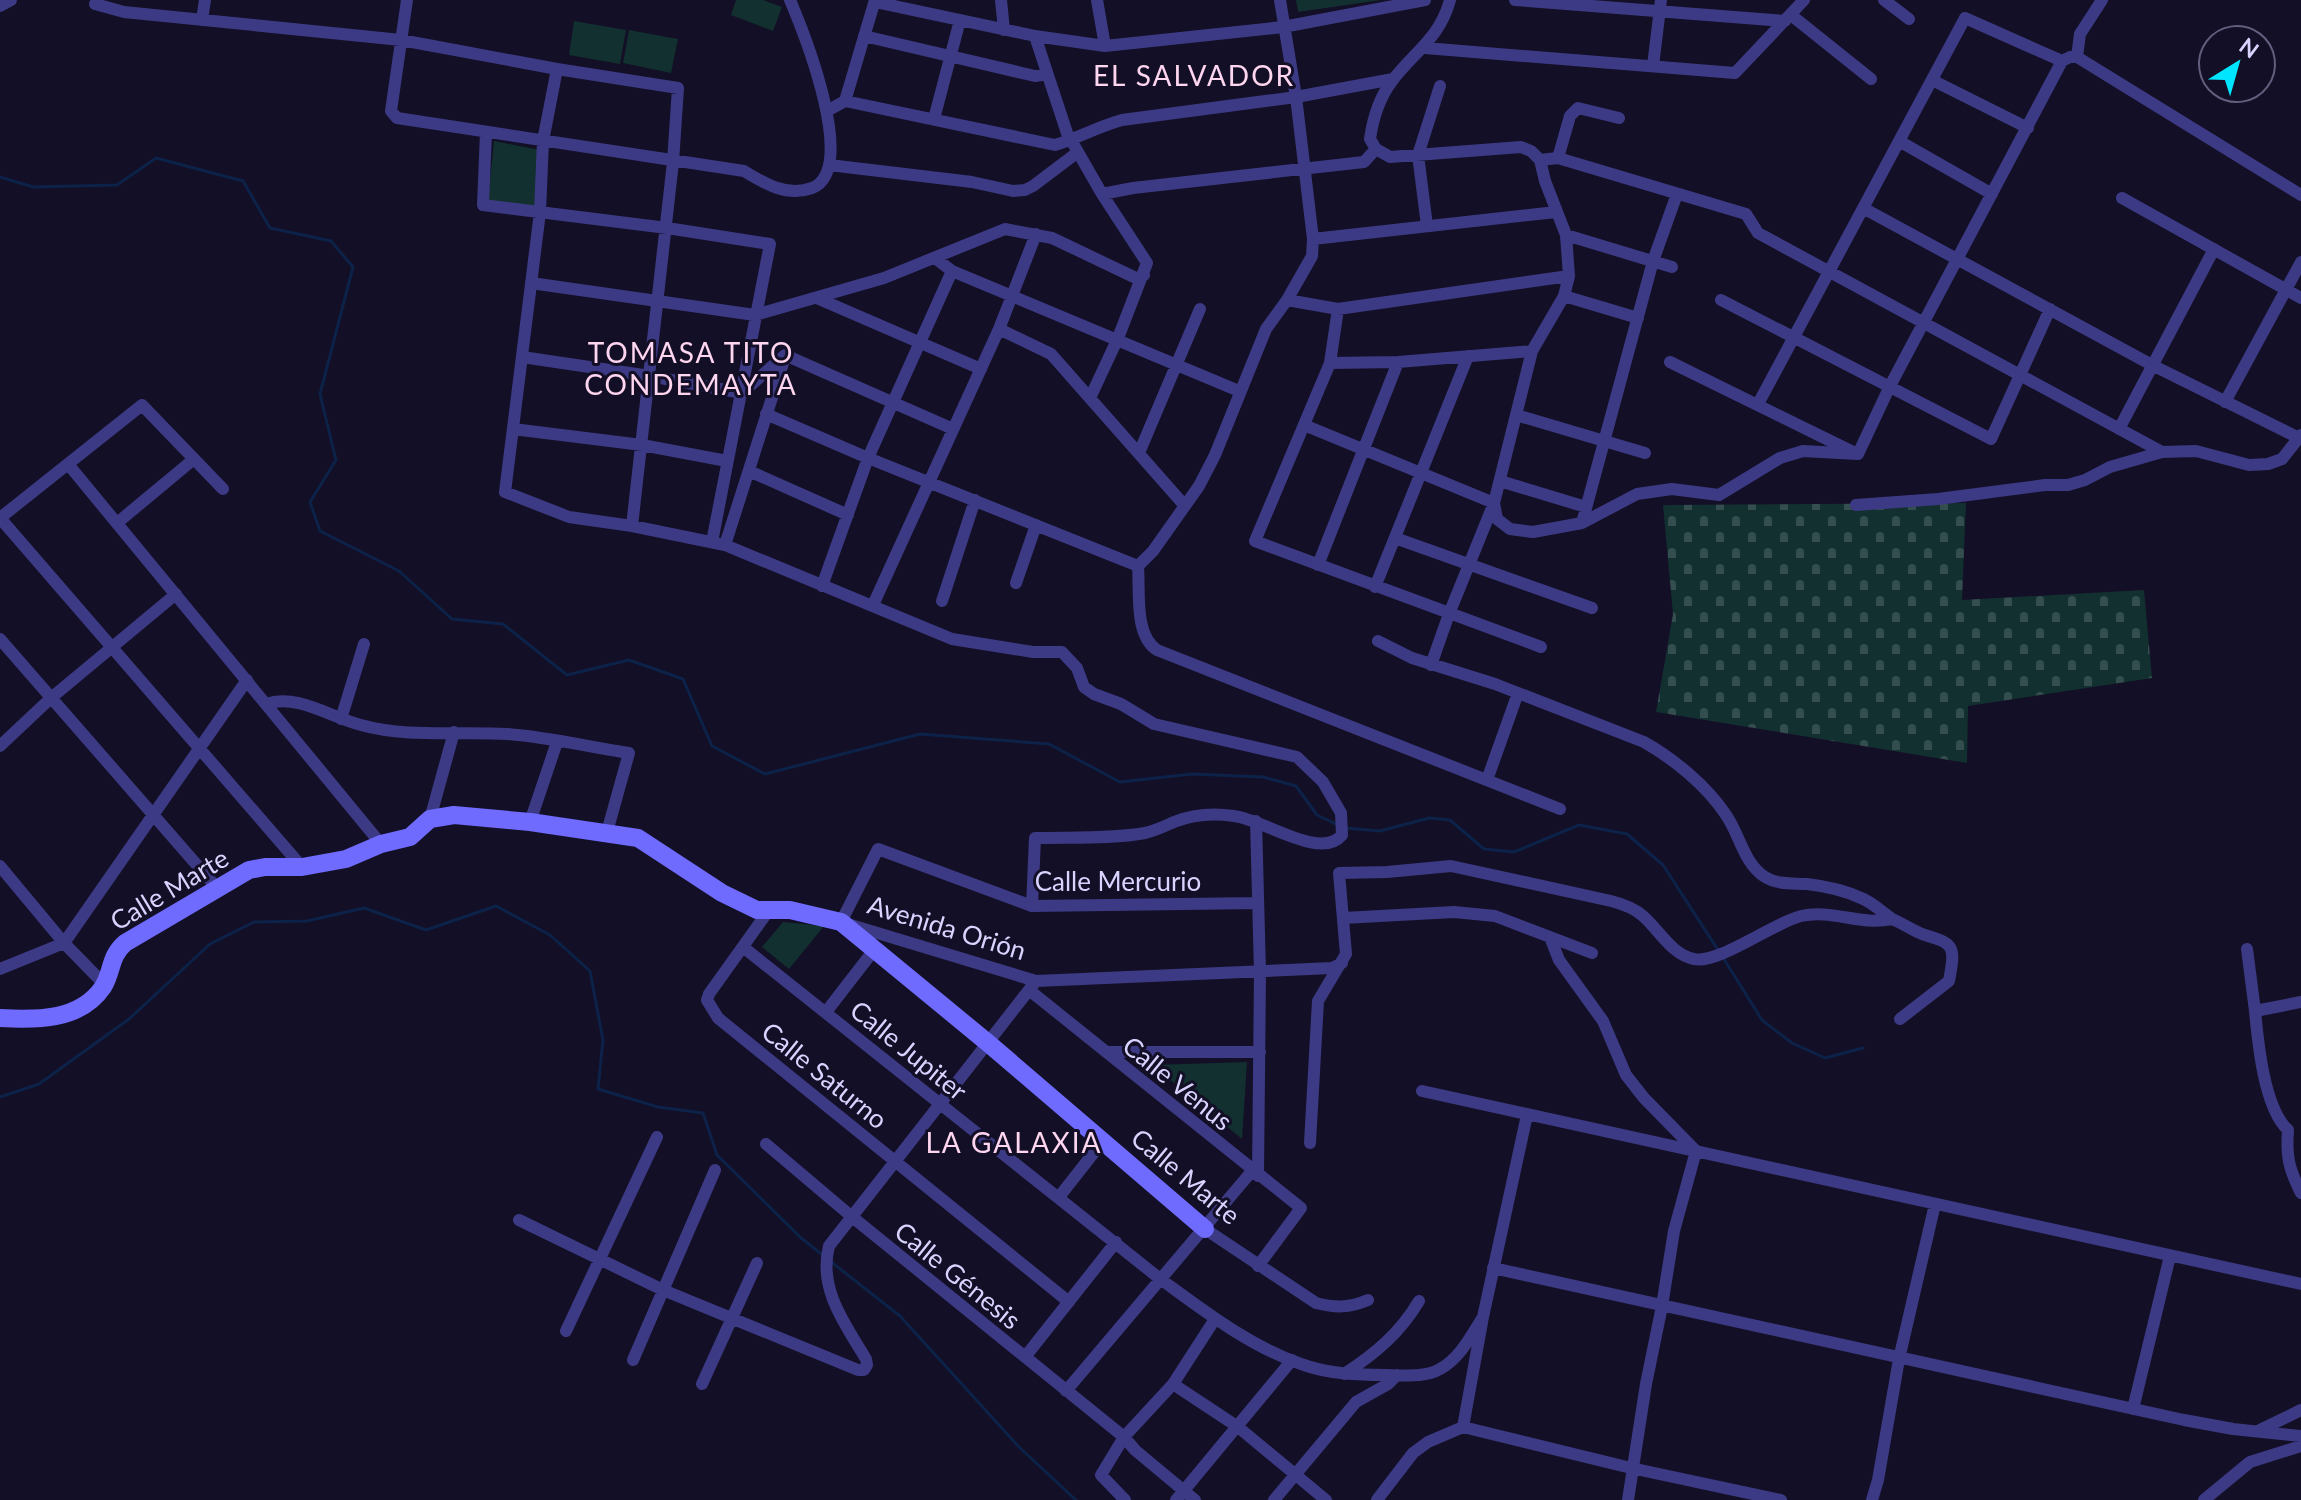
<svg xmlns="http://www.w3.org/2000/svg" width="2301" height="1500" viewBox="0 0 2301 1500" font-family="Lato,sans-serif">
	<style>
		.green { fill: #12302f }
		.cemetery { fill: url(#cemetery-stones) }
		.lines { fill: none; stroke-linecap: round; stroke-linejoin: round }
		.stream { stroke: #0c2248; stroke-width: 3 }
		.street { stroke: #3d3a85; stroke-width: 12 }
		.secondary { stroke: #6f6bff; stroke-width: 18 }
		.labels { text-anchor: middle; dominant-baseline: central; stroke-width: 6; stroke-linejoin: round; paint-order: stroke }
		.street-label { font-size: 26px; fill: #d9d4ff; stroke: #130f26 }
		.neighbourhood-label { font-size: 28px; letter-spacing: 2px; fill: #ffd6f0; stroke: #130f26 }
	</style>
	<defs>
		<pattern id="cemetery-stones" width="16" height="16" patternUnits="userSpaceOnUse" patternTransform="scale(2)"><rect width="16" height="16" fill="#12302f"/><path d="M2 7V4a2 2 0 0 1 4 0v3zM10 15v-3a2 2 0 0 1 4 0v3z" fill="#344d4e"/></pattern>
	</defs>
	<rect width="100%" height="100%" fill="#130f26"/>
	<path class="green" d="M736 0H763L782 7 773 31 731 15Z
		M1296 0H1381L1298 12Z
		M574 21 626 30 620 64 569 55Z
		M629 30 678 39 671 73 623 63Z
		M494 141 540 150 535 209 488 201Z
		M783 922 824 926 789 969 762 947Z
		M1247 1062 1242 1139 1152 1065Z"/>
	<path class="cemetery" d="M1966 503 1962 600 2144 590 2152 678 1968 706 1967 763 1656 712 1673 614 1663 505Z"/>
	<g class="lines">
		<path class="stream" d="M0 177 33 187 117 185 156 158 243 181 270 228 331 241 353 267 320 394 336 460 310 502 320 531 399 571 452 619 503 624 567 675 629 660 683 679 712 746 765 774 920 734 1049 744 1120 782 1192 774 1263 777 1296 786 1317 815 1338 825
			M1345 828 1380 831 1429 818 1450 820 1484 849 1514 852 1579 825 1627 834 1663 865 1718 950
			M1722 956 1762 1020 1792 1043 1825 1058 1863 1048
			M0 1097 39 1084 129 1019 210 944 254 922 307 921 364 908 426 930 496 906 550 935 590 971 603 1040 598 1089 658 1107 703 1113 717 1155 801 1238 824 1256
			M830 1261 900 1316 1019 1447 1076 1500"/>
		<path class="street" d="M407 0 391 111 397 118 744 171C765 184 787 197 812 188 859 170 804 33 790 0
			M1001 0 1004 30
			M1097 0 1105 46
			M1280 0 1296 97 1313 239 1312 256 1287 300 1266 329 1215 455 1199 486 1153 551 1138 566C1140 592 1134 635 1157 650L1560 809
			M1450 0C1440 38 1414 52 1392 81 1379 98 1373 118 1370 139L1376 149 1390 157 1521 147 1531 151 1540 160 1545 181 1566 235 1569 276 1564 296 1532 351 1494 503 1497 519 1510 529 1533 532 1582 523 1637 494 1672 489 1719 495 1780 458 1803 451 1858 454
			M1515 0 1785 21
			M1884 0 1909 19
			M875 2 1035 36 1105 46 1283 27 1425 0
			M95 4 124 12 401 40 557 69 678 88 673 162 632 526
			M0 6 11 0
			M1791 15 1871 79
			M202 20 205 0
			M864 36 1035 76 1047 74
			M1035 36 1067 133 1102 194 1147 263 1118 338 1090 398
			M1425 48 1735 73 1804 0
			M2077 57 2080 34 2102 0
			M1653 66 1661 0
			M557 69 543 141 540 212 505 492 569 517 632 526 725 545 952 639 1033 652H1062L1077 668 1084 687 1094 694 1121 704 1154 724 1297 757 1323 782 1341 813 1342 835C1320 861 1263 819 1234 816 1213 813 1194 814 1174 822 1165 826 1155 831 1145 833 1115 839 1068 837 1035 838L1032 906
			M1932 80 2028 128
			M845 101 875 0
			M827 111 845 101 1055 145C1078 138 1097 127 1122 120L1296 97 1393 79
			M934 119 960 20
			M486 132 483 205 667 228 770 244 712 542
			M1899 141 1992 194
			M1558 158 1570 116 1578 108 1619 118
			M1540 160 1558 158 1746 214 1758 233 2162 452
			M829 165 972 182 1013 191 1025 190 1033 186 1078 152
			M1102 194 1133 188 1364 162 1376 149
			M2122 198 2301 298
			M1863 208 2152 365 2299 438
			M1427 226 1418 155 1440 86
			M1566 235 1672 267
			M1313 239 1556 212
			M935 258 952 271 1239 391
			M531 283 755 315 884 278 1005 229 1052 238 1136 278 1144 275
			M1564 296 1638 318
			M819 299 981 369
			M1287 300 1338 309 1569 276
			M1721 300 1991 439 2050 309
			M1338 309 1330 363 1255 541 1541 647
			M999 329 1051 354 1185 506
			M522 357 650 376 742 393 785 355 953 429
			M1670 362 1853 452
			M1330 363 1398 362 1532 351
			M2225 402 2301 262
			M1758 404 1965 18 2062 61 2070 57H2077L2301 195
			M766 414 868 458 1138 566
			M1516 415 1645 453
			M1304 425 1494 503 1449 614 1431 665
			M513 429 642 445 727 461
			M2119 429 2214 249
			M1139 453 1200 309
			M1858 454 1890 386 2062 61
			M68 464 381 844
			M749 471 848 515
			M1500 481 1586 507
			M1856 505 1938 499 2045 485H2068L2085 480 2110 467 2162 452 2196 451 2249 465 2268 464 2282 459 2301 435
			M0 518 302 867
			M0 518 142 405 223 489
			M117 523 194 459
			M1582 523 1653 261 1677 194
			M1395 538 1592 608
			M725 545 785 357
			M1318 565 1398 362
			M1016 583 1036 525
			M822 586 868 458 952 271
			M1375 587 1468 356
			M942 601 975 500
			M873 605 999 329 1036 234
			M0 639 217 888
			M1378 641 1412 658 1495 684 1644 742C1674 759 1707 786 1726 815 1740 835 1744 864 1765 877 1778 885 1793 883 1807 884 1824 886 1846 891 1861 898 1872 902 1882 912 1892 919
			M267 704C296 693 332 718 361 725 407 738 460 731 507 734 548 737 589 747 629 753L607 832
			M341 719 364 644
			M0 746 51 698 176 594
			M1487 780 1518 693
			M430 819 454 732
			M1256 821 1260 972 1258 1176
			M530 822 557 742
			M0 866 64 943 105 985
			M1258 903 1032 906 878 849 841 922 1036 981 1332 968 1342 963
			M769 910 709 994 707 1000 718 1018 1069 1302
			M1343 918 1454 912 1495 916 1592 953
			M1550 937 1559 960 1603 1021 1626 1075 1644 1098 1696 1151 1674 1231 1662 1306 1646 1384 1628 1500
			M743 947 1159 1278C1203 1310 1249 1346 1301 1364 1328 1374 1358 1375 1386 1375 1404 1375 1424 1378 1440 1369 1460 1358 1471 1336 1483 1317
			M2247 949 2255 1011 2301 1002
			M0 969 64 943 247 680
			M1029 990 1301 1208 1258 1266
			M2255 1011C2258 1043 2264 1108 2288 1130
			M826 1012 874 950
			M1106 1052H1260
			M1422 1091 2301 1284
			M2288 1130C2286 1157 2289 1169 2301 1193
			M1310 1143 1318 1001 1346 954 1339 873 1387 872 1451 866 1611 901C1623 904 1634 908 1643 916 1659 930 1672 955 1694 959 1717 965 1775 922 1801 916 1832 909 1861 926 1892 919 1902 923 1912 930 1922 934 1954 944 1956 944 1949 981L1900 1019
			M766 1144 851 1216 1124 1437 1135 1450 1195 1500
			M1059 1197 1103 1141
			M519 1220 663 1290 858 1370H864L867 1365 866 1359C845 1324 818 1289 829 1246L1036 981
			M1205 1229 1316 1303C1336 1308 1349 1308 1368 1300
			M1493 1268 2184 1420 2233 1429 2301 1436
			M566 1331 657 1137
			M1025 1357 1116 1242
			M633 1360 715 1170
			M1344 1374C1375 1354 1400 1333 1419 1301
			M702 1384 757 1263
			M1173 1384 1238 1427 1326 1500
			M1066 1391 1252 1171
			M2133 1409 2170 1256
			M1463 1427 1483 1317 1527 1115
			M2260 1430 2301 1410
			M1125 1500 1101 1475 1124 1437 1173 1384 1215 1319
			M1176 1500 1292 1360
			M1274 1500 1356 1402 1388 1384 1397 1375
			M1377 1500 1413 1453 1428 1442 1463 1427 1631 1468 1781 1500
			M1872 1500 1878 1480 1899 1359 1935 1204
			M2204 1500 2250 1462 2301 1446"/>
		<path class="secondary" d="M0 1018C36 1020 80 1021 103 987 113 971 109 957 125 943L249 870 265 867H302L346 859 381 844 410 837 430 819 454 815 530 822 638 838 722 893 757 910H790L841 922 988 1043 1205 1229"/>
	</g>
	<g class="labels">
		<g class="street-label">
			<text x="1118" y="881">Calle Mercurio</text>
			<text transform="translate(169 889) rotate(-31)">Calle Marte</text>
			<text transform="translate(947 927) rotate(17)">Avenida Orión</text>
			<text transform="translate(909 1050) rotate(39)">Calle Jupiter</text>
			<text transform="translate(825 1075) rotate(39)">Calle Saturno</text>
			<text transform="translate(1178 1083) rotate(39)">Calle Venus</text>
			<text transform="translate(1186 1176) rotate(40)">Calle Marte</text>
			<text transform="translate(958 1275) rotate(39)">Calle Génesis</text>
		</g>
		<g class="neighbourhood-label">
			<text x="1194" y="75">EL SALVADOR</text>
			<text x="691" y="352">TOMASA TITO<tspan x="691" dy="32">CONDEMAYTA</tspan></text>
			<text x="1014" y="1142">LA GALAXIA</text>
		</g>
	</g>
	<g transform="translate(2237 64) rotate(37)"><circle r="38" fill="#130f26" stroke="#625e7d" stroke-width="2"/>
	<path d="M0-6L14 30L0 20L-14 30Z" fill="#00e5ff"/>
	<text y="-12" font-size="22" font-weight="bold" text-anchor="middle" fill="#d9d4ff">N</text>
	</g>
</svg>
